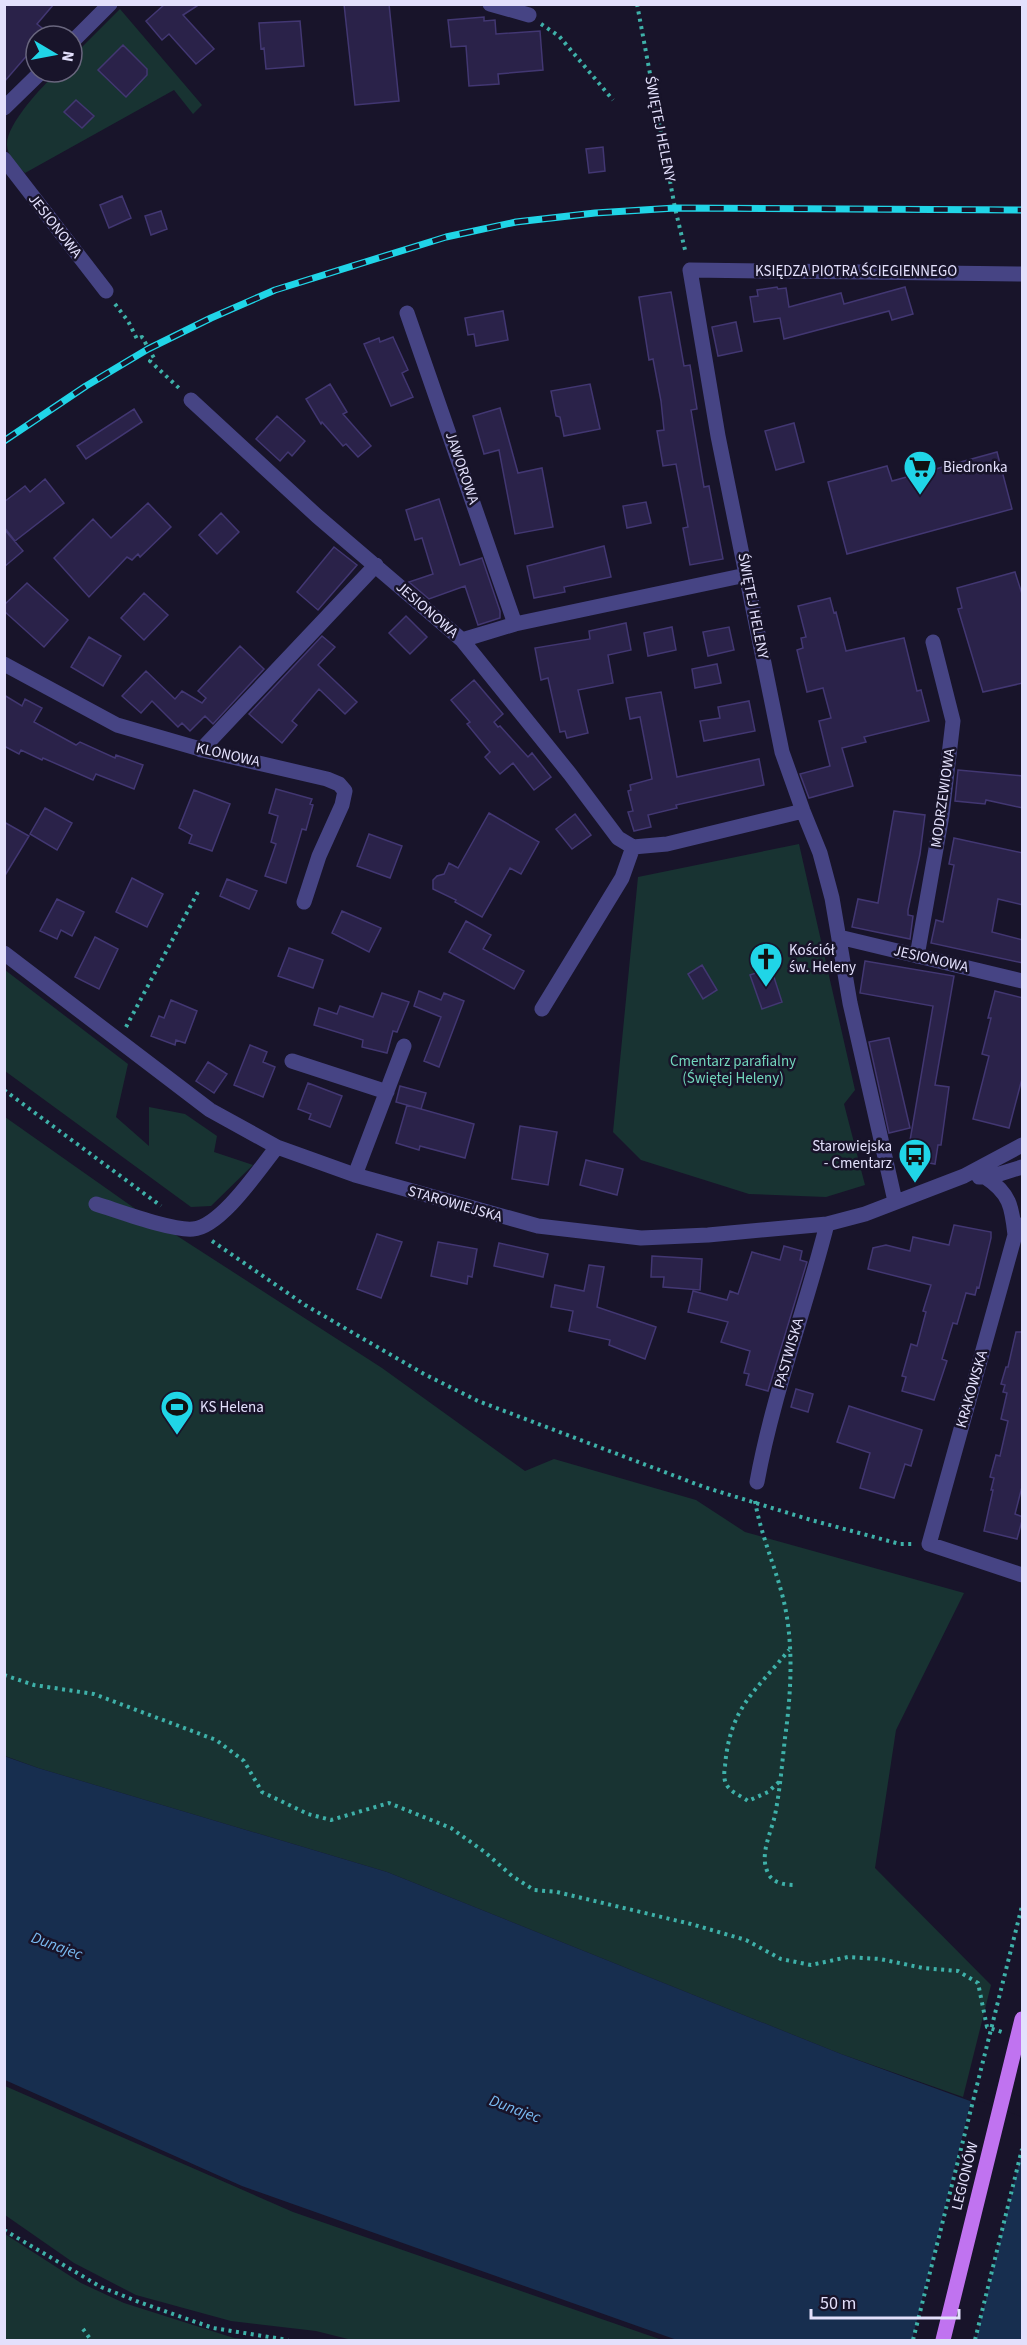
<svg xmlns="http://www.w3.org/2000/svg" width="1027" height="2345" viewBox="0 0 1027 2345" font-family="'Source Sans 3',sans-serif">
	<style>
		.green { fill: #183332 }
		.water { fill: #172e4f }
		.pier { fill: #18142a }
		.building { fill: #2a2249; stroke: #423772; stroke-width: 1.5 }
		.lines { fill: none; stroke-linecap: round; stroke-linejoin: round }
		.path { stroke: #3eb1a9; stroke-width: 4; stroke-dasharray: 3 4.5; stroke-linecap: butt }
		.minor { stroke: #464484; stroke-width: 15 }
		.major { stroke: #c073f0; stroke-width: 15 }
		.rail-casing { stroke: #20d5e7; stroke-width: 7 }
		.rail { stroke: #18142a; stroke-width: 4.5; stroke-dasharray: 14; stroke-linecap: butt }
		.labels { text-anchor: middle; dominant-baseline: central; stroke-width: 5; stroke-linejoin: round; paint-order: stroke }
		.street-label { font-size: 15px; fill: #e3e0fc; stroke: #18142a }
		.poi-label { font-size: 15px; fill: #e3e0fc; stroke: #18142a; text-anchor: start }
		.park-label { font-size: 15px; fill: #72d6bc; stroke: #18142a }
		.water-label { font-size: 16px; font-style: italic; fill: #79baf1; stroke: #18142a }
	</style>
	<rect width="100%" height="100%" fill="#18142a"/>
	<path class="green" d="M120 9 202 105 193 114 174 90 25 173C18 166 7 156 7 145 6 124 43 86 57 72H72V57Z
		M799 844 855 1090 844 1104 865 1185 826 1197 749 1194 641 1160 613 1132 638 877Z
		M5 970 128 1064 116 1117 149 1146V1107L185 1114 217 1136 214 1152 253 1165 211 1206 191 1207 5 1071Z
		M5 1117 137 1210 382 1368 525 1471 554 1459 696 1500 745 1532 964 1593 896 1730 875 1868 991 1985 963 2097 841 2054 387 1872 38 1768 5 1756Z
		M5 2086 293 2212 662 2340H352L316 2331 231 2321 136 2295 74 2263 5 2215Z
		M5 2234 81 2283 124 2303 234 2338 255 2340H5Z"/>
	<path class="water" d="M4 1756 38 1768 387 1872 841 2054 1022 2120V2340H677L242 2186 5 2080Z"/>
	<path class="pier" d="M972 2097 1022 2117V2151L976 2340H912Z"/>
	<path class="building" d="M4 4H54L37 24 47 32 44 36H36V45L4 82Z
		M165 4H200L183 15 214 49 196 64 169 34 162 40 146 21Z
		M344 4H389L399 101 355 105Z
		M484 17V21L495 20 496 34 540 31 543 70 498 74 499 84 469 86 466 46 451 47 448 20Z
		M300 21 304 66 266 69 264 48 261 49 259 23Z
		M123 45 147 69V75L126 97 98 70Z
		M76 100 94 116 82 128 64 112Z
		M603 147 605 171 589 173 586 149Z
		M122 196 131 218 109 228 100 205Z
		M161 211 167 229 151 235 145 216Z
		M777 287 778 289 786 288 789 307 841 293 844 304 905 287 913 314 892 320 889 311 784 339 780 318 754 322 750 297 758 296 757 290Z
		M671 292 684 366 690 365 697 409 691 410 704 487 709 486 723 559 690 565 683 528 688 527 676 464 663 466 657 431 664 430 661 401 653 359 649 360 639 297Z
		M503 311 508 340 476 346 474 334 468 335 465 318Z
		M736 322 742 351 718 356 712 327Z
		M393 337 408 370 402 373 413 397 391 406 364 344 379 338 380 342Z
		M330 384 347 412 343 414 371 446 358 457 346 444 343 446 322 422 321 424 306 399Z
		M590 384 600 429 564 436 560 417 556 416 551 391Z
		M500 408 518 473 542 468 553 527 515 534 499 450 484 454 473 416Z
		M134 409 142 422 86 459 77 446Z
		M277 416 305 441 292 456 288 452 280 461 256 439Z
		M794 423 804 462 776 470 765 431Z
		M997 452 1012 509 847 554 828 482 887 466 892 481Z
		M45 479 64 503 15 541 4 527V502L25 486 30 492Z
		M439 499 460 565 482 558 500 611V618L478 625 465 586 429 599 409 582 433 574 422 538 415 540 406 510Z
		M646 502 651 523 627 528 623 506Z
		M148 503 171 527 140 557 138 554 132 560 127 557 89 597 54 558 93 519 111 538Z
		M221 513 239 532 217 554 199 535Z
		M4 529 23 551 4 567Z
		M604 546 611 577 564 587 565 592 534 598 527 566Z
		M334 547 357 565 318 610 297 592Z
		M1015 572 1023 597V683L983 692 958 609 962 608 957 588Z
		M27 583 68 620 44 647 4 611V605Z
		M144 593 168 615 144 640 121 618Z
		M830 598 834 613 836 612 846 651 904 638 917 691 921 690 929 721 864 737 866 742 842 748 853 786 809 798 800 774 830 766 819 721 831 718 823 688 807 692 797 650 803 648 801 638 806 637 798 606Z
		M406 616 427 637 410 654 389 633Z
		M626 623 631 650 608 655 613 683 578 690 588 733 567 738 565 731 560 732 548 678 541 680 535 648 590 639 589 631Z
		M672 627 676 650 648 656 644 633Z
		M729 627 734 650 708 656 703 632Z
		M322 636 335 647 318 665 357 702 345 714 319 689 292 721 297 725 282 743 249 714Z
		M89 637 121 656 103 686 71 667Z
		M240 646 264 669 213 724 205 716 190 731 182 723 178 727 152 701 141 713 122 696 146 671 175 699 182 691 202 703 206 698 198 691Z
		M717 664 721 683 695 688 692 669Z
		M474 680 503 714 494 722 498 727 500 726 528 757 532 753 551 777 534 790 513 763 500 774 485 757 490 752 467 724 470 722 451 700Z
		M661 692 677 777 759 759 764 785 676 805 677 808 648 815 651 827 634 831 628 812 633 811 628 791 631 790 630 785 652 779 640 717 630 719 626 698Z
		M4 695 22 706 25 699 42 708 34 722 76 745 80 742 115 758 116 755 143 765 134 789 96 774 93 780 43 758 42 760 21 750 19 754 4 746Z
		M749 701 755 731 704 741 700 721 720 718 718 707Z
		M958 770 1023 776V808L986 800 985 804 955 801Z
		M276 789 312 799 310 804 313 805 306 830 302 829 286 883 265 876 276 844 271 842 278 816 269 813Z
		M194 790 230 804 212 851 189 843 192 835 179 828Z
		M45 808 72 823 57 850 30 834Z
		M894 811 925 815 920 854 908 910V915L913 916 910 939 852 927 858 899 878 903Z
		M489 813 539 842 521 874 510 868 482 917 455 902 456 900 433 889V880L437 876 444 874 449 863 458 868Z
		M575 814 591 835 572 849 556 829Z
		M4 822 29 836 4 877Z
		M369 834 402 846 390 878 357 866Z
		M954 838 1023 853V905L998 899 992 932 1023 940V963L931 943 936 920 943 922 954 865 949 864Z
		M132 878 163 894 147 927 116 912Z
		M227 879 257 891 249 909 220 896Z
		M57 899 84 912 72 936 61 930 57 939 40 931Z
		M342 911 381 928 369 952 332 933Z
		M466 921 491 935 483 949 524 971 514 989 449 952Z
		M95 937 118 949 99 989 75 977Z
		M289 948 323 960 313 988 278 976Z
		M865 961 954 976 935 1085 949 1087 941 1145H938L935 1164 924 1162 922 1167 906 1164 933 1006 860 993Z
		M702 965 717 990 703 999 688 974Z
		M771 968 782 1002 762 1009 750 975Z
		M419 991 441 1000 444 993 464 1001 439 1067 424 1061 441 1017 414 1006Z
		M995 991 1023 998V1075L1009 1128 973 1119 989 1056 982 1054 991 1018H988Z
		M382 993 409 1002 397 1032 393 1031 387 1053 362 1047 363 1040 314 1025 319 1008 337 1014 340 1006 373 1017Z
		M171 1000 197 1011 185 1043 176 1040 175 1045 151 1036 159 1016 164 1018Z
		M889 1038 910 1128 889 1133 869 1042Z
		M250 1045 267 1052 263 1062 275 1067 263 1097 234 1085Z
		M208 1062 227 1074 214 1093 196 1081Z
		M308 1083 342 1096 330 1127 309 1119 311 1114 298 1109Z
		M400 1086 426 1093 421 1109 396 1102Z
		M407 1105 474 1124 465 1158 420 1146 419 1150 396 1143Z
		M520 1126 557 1132 548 1185 512 1179Z
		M586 1160 623 1169 617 1195 580 1185Z
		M954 1225 991 1232V1238L979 1288 977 1287 975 1295 966 1293 957 1324 953 1323 942 1359 947 1361 934 1400 902 1391 906 1377 902 1376 911 1344 917 1346 926 1312 923 1311 931 1285 868 1269 873 1248 886 1245 910 1251 913 1237 949 1245Z
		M377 1234 402 1242 381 1298 357 1289Z
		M438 1242 477 1249 472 1277 468 1276 467 1284 431 1276Z
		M499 1243 548 1254 543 1277 494 1266Z
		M784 1246 802 1251 800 1260 807 1262 768 1391 746 1385 749 1374 744 1373 750 1351 721 1342 728 1322 688 1312 693 1291 727 1300 730 1291 738 1294 752 1252 780 1260Z
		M652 1256 702 1259 700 1290 663 1287 664 1277H651Z
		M589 1265 604 1267 597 1307 656 1327 645 1359 609 1345 610 1340 569 1331 573 1311 551 1307 555 1285 584 1291Z
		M1016 1332H1023V1483L1015 1514 1023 1517 1017 1539 984 1531 993 1490H991L994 1478 990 1477 996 1455 1000 1456 1008 1421 1001 1419 1007 1393 1003 1392 1005 1385 1001 1384 1006 1367H1008Z
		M796 1389 813 1394 808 1412 791 1407Z
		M849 1406 922 1430 911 1466 905 1464 894 1498 860 1488 870 1453 837 1442Z"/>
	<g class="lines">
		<path class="path" d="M637 4 675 208 686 254
			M541 24 559 36 613 100
			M115 304 128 321 137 339 142 337 154 358 150 361 180 389
			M126 1027 200 888
			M4 1090 161 1206
			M212 1241 305 1305 424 1374 478 1401 704 1487 811 1520 900 1544H913
			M755 1501C761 1536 776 1568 784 1602 794 1646 791 1694 785 1738 782 1764 780 1790 775 1815 771 1833 759 1855 768 1873 772 1883 785 1885 795 1885
			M4 1675 34 1685 94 1694 216 1740 244 1761 262 1792 308 1814 331 1820 389 1803 451 1828 486 1853 512 1876 534 1890 557 1892 691 1924 746 1940 781 1959 811 1965 848 1957 880 1959 923 1968 958 1971 978 1983 987 2027 1002 2032
			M779 1782 768 1792 748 1801C743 1797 733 1793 729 1788 723 1782 724 1773 725 1766 730 1707 755 1692 789 1650
			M4 2230 101 2287 139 2302 213 2328 288 2340
			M83 2329 91 2340
			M913 2340 1022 1906
			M975 2340 1022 2149"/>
		<path class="minor" d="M490 4 529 15
			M72 42 110 4
			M4 108 41 72
			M4 159 106 291
			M407 313 515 624 746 575
			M191 400 317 516 462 640 570 774 618 838 633 847 667 844 803 811
			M462 640 515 624
			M4 664 117 725 207 751 327 779 339 784 345 791 342 805 319 856 304 902
			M201 750 376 565
			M839 937 1022 981
			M4 953 210 1110 277 1147 355 1175 538 1226 641 1238 708 1235 827 1224 865 1214 964 1176 1022 1145
			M917 956 942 815 953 721 933 642
			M542 1009 622 878 633 847
			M292 1061 387 1092
			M355 1175 404 1046
			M979 1177 993 1176 1022 1167
			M985 1177C1010 1193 1012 1207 1015 1235
			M895 1201 850 1003 832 898 820 853 803 811 782 752 718 436 690 270 1022 274
			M96 1204C119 1211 172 1231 193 1229 221 1227 260 1168 277 1147
			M1022 1225 1015 1235 929 1544 1022 1575
			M757 1482C773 1394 805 1311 827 1224"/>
		<path class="major" d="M943 2340 1022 2019"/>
		<g class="rail-casing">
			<path id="rail" d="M4 441 86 386 148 349 211 318 275 290 446 237 516 222 595 213 675 208 1022 210"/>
		</g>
		<use href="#rail" class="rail"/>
	</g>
	<defs>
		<g id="supermarket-pin" transform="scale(1.725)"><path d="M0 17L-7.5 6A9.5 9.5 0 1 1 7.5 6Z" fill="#20d5e7" stroke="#18142a"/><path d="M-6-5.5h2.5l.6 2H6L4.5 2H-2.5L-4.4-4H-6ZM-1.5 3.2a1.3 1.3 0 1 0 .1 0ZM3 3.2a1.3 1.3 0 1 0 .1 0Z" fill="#111"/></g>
		<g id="church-pin" transform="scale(1.725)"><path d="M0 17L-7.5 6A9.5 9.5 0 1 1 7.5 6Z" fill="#20d5e7" stroke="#18142a"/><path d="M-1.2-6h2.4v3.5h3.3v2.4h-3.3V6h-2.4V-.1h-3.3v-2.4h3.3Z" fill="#111"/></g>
		<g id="bus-pin" transform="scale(1.725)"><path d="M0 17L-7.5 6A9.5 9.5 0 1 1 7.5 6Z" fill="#20d5e7" stroke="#18142a"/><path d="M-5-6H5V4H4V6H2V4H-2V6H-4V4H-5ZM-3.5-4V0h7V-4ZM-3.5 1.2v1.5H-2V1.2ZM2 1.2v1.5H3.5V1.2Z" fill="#111"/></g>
		<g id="stadium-pin" transform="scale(1.725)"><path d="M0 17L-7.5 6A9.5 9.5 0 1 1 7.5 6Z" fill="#20d5e7" stroke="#18142a"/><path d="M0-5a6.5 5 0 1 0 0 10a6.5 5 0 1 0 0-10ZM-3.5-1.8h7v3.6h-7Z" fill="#111"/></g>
	</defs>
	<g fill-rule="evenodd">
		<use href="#supermarket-pin" x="920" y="467"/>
		<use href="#church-pin" x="766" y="959"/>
		<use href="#bus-pin" x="915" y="1155"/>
		<use href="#stadium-pin" x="177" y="1407"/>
	</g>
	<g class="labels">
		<g class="street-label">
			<text transform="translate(660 129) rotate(79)">ŚWIĘTEJ HELENY</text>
			<text transform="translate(55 226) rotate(52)">JESIONOWA</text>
			<text x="856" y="271">KSIĘDZA PIOTRA ŚCIEGIENNEGO</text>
			<text transform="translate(462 468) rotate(71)">JAWOROWA</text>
			<text transform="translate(753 606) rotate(79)">ŚWIĘTEJ HELENY</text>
			<text transform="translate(427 610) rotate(41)">JESIONOWA</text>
			<text transform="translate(228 755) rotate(13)">KLONOWA</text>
			<text transform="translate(943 798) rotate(-82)">MODRZEWIOWA</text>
			<text transform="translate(931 959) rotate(13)">JESIONOWA</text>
			<text transform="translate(455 1204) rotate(16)">STAROWIEJSKA</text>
			<text transform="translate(789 1353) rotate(-74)">PASTWISKA</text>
			<text transform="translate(972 1389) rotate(-74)">KRAKOWSKA</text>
			<text transform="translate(965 2176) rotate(-76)">LEGIONÓW</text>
		</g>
		<g class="poi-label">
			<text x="943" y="467">Biedronka</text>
			<text x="789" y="950">Kościół<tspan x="789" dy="17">św. Heleny</tspan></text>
			<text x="892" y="1146" text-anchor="end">Starowiejska<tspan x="892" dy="17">- Cmentarz</tspan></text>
			<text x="200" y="1407">KS Helena</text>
		</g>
		<g class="park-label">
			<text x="733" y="1061">Cmentarz parafialny<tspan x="733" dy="17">(Świętej Heleny)</tspan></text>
		</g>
		<g class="water-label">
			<text transform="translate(57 1946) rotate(20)">Dunajec</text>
			<text transform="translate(515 2109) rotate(20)">Dunajec</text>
		</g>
	</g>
	<rect width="1027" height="2345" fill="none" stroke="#e3e0fc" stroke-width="12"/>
	<g transform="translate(54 54) rotate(100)"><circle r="28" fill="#18142a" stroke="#69667e" stroke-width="1.5"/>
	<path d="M0-4.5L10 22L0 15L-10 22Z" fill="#20d5e7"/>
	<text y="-9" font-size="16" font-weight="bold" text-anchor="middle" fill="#e3e0fc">N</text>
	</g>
	<path d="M811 2309v9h148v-9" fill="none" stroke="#e3e0fc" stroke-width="3"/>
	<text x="820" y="2309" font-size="18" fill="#e3e0fc" stroke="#18142a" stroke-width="4.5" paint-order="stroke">50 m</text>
</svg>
